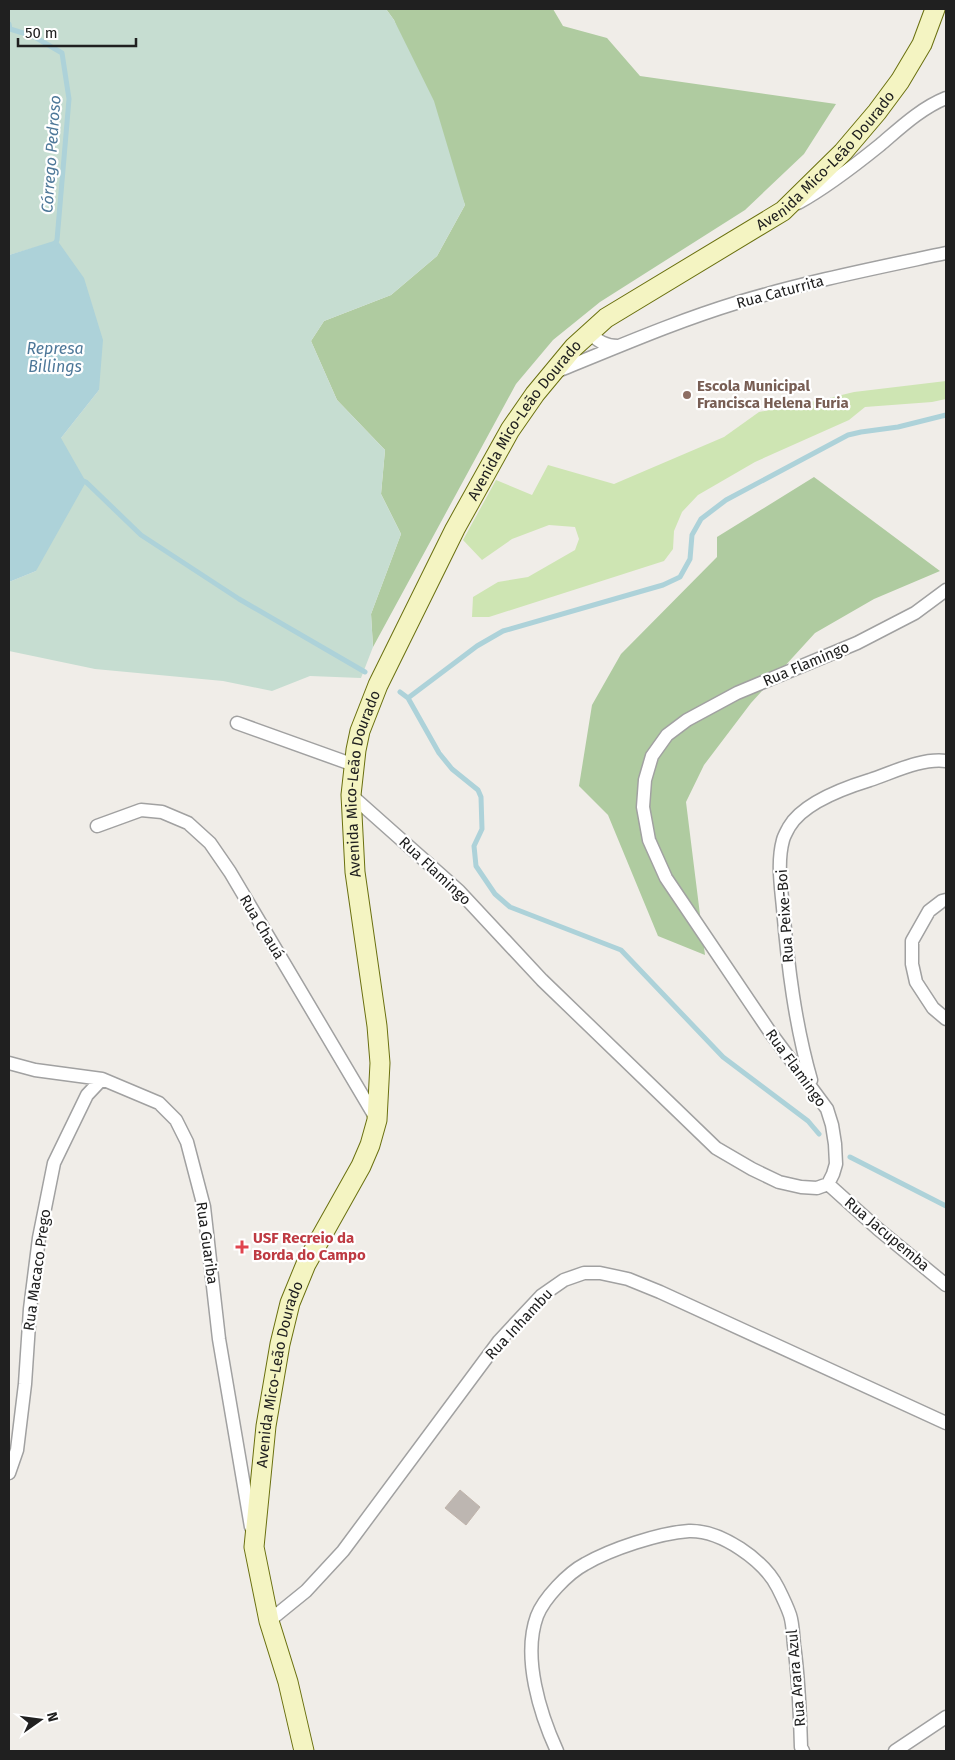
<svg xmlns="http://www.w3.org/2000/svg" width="955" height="1760" viewBox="0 0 955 1760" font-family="'Fira Sans',sans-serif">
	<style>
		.grass { fill: #cee5b3 }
		.forest { fill: #afcba0 }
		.wetland { fill: #c6ddd1 }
		.water { fill: #add2d9 }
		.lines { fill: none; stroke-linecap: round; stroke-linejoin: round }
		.stream { stroke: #add2d9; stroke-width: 5 }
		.building { fill: #bdb6b1; stroke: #c0b4ab }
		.street-casing { stroke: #a1a1a1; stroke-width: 15 }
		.secondary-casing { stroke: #6a700f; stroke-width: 21 }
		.street { stroke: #fff; stroke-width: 12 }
		.secondary { stroke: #f4f4c2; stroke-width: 19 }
		.education-dot { fill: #8d6e63; stroke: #fff; stroke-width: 2 }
		.health-dot { fill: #e0444e; stroke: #fff; stroke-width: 2 }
		.labels { text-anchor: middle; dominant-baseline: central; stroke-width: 4.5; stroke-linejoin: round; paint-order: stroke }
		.street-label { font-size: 15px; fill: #202020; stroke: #fff }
		.education-label { font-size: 15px; font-weight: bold; fill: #785e54; stroke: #fff; text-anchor: start }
		.health-label { font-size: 15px; font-weight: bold; fill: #be3a42; stroke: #fff; text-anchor: start }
		.water-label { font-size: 16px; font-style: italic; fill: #4e7899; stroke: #fff }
	</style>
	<rect width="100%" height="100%" fill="#f0ede8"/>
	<path class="grass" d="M946 381V399L932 402 865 407 849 420 755 462 698 495 682 512 674 531 673 549 664 561 489 617H472L473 597 498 582 528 577 575 550 579 539 575 527 549 525 512 539 482 560 463 540 496 480 532 495 548 465 614 484 724 437 759 412 821 400 854 392Z"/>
	<path class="forest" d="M386 9H553L563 26 607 38 640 76 836 104 804 154 745 210 600 302 553 340 516 384 373 647 371 614 401 534 381 494 385 450 337 400 311 341 324 321 391 295 437 256 465 205 394 20Z
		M814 477 940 571 874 599 815 633 751 703 704 765 686 802 705 955 658 936 608 815 579 786 592 705 621 654 717 557V537Z"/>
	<path class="wetland" d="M9 9H386L394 20 434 101 465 205 437 256 391 295 324 321 311 341 337 400 385 450 381 494 401 534 371 614 373 647 361 678 310 676 272 691 223 681 95 669 9 651V582L36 571 61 438 99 390 57 241 9 255Z"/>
	<path class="water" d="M57 240 84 278 103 340 99 390 61 438 86 482 36 571 9 582V255Z"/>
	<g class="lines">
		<path class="stream" d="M9 24 10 29 33 36 62 53 69 99 57 240 54 245
			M81 480 86 482 141 535 239 599 365 672
			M400 692 408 698 439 753 452 769 478 790 481 797 482 829 474 846 476 866 495 894 510 907 621 950 723 1057 808 1121 819 1134
			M408 698 477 646 503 631 663 585 680 577 690 559 692 535 701 519 726 500 848 435 861 432 898 427 946 415
			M850 1157 946 1206"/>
	</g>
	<path class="building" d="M460 1490 480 1507 466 1525 445 1508Z"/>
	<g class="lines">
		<g class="street-casing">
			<path id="street" d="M798 203C827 187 854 166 880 145 900 128 921 108 946 98
				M588 332C598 341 605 346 618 346
				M555 372C615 348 674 322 736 303 805 282 876 268 946 253
				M237 723 354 765
				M351 795 459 891 542 980 716 1148 752 1169 779 1182 801 1187 817 1188 828 1184 833 1174 836 1164 835 1144 832 1125 827 1109 770 1032 666 878 649 840 643 807 645 780 652 756 667 735 687 720 737 693 857 643 915 613 946 590
				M97 826 141 810 162 812 188 823 210 843 230 872 377 1120
				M946 900 942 901 929 911 912 941V964L916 982 933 1008 946 1019
				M9 1063 35 1070 102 1079 159 1103 176 1120 187 1142 204 1207 219 1339 251 1527
				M811 1080C795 1024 788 967 783 908 781 886 777 862 783 840 784 836 787 831 789 827 803 803 844 788 870 780 894 772 921 758 946 761
				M828 1184 878 1229 946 1285
				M9 1473 17 1450 25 1384 30 1309 39 1238 54 1163 87 1095 102 1079
				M269 1621 306 1591 343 1551 499 1341 541 1296 564 1280 584 1273H600L628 1279 660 1292 946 1423
				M557 1751C540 1714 522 1657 537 1616 544 1598 568 1573 585 1564 611 1549 659 1533 689 1531 721 1530 764 1560 778 1588 782 1596 787 1606 790 1615 793 1624 793 1636 794 1645 799 1679 800 1713 801 1747L803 1751
				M895 1751 946 1717"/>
		</g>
		<g class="secondary-casing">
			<g id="secondary">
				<path id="s1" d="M304 1751 288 1682 269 1621 254 1547 266 1426 280 1344 290 1303 306 1264 361 1166 370 1145 377 1120 380 1063 377 1026 355 872 351 795 356 750 360 731 378 685 455 529 510 430 535 394 574 347 606 318 783 211 843 152 877 112 900 81 922 44 935 9"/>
			</g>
		</g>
		<use href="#street" class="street"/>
		<use href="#secondary" class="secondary"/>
	</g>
	<circle class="education-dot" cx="687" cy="395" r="5"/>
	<path class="health-dot" d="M239.5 1239.5h5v5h5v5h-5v5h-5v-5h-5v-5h5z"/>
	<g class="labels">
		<g class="street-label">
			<text stroke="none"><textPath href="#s1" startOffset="1809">Avenida Mico-Leão Dourado</textPath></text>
			<text transform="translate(780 292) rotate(-15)">Rua Caturrita</text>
			<text stroke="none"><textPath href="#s1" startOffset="1405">Avenida Mico-Leão Dourado</textPath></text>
			<text transform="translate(806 664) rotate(-23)">Rua Flamingo</text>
			<text stroke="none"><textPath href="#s1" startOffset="1000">Avenida Mico-Leão Dourado</textPath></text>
			<text transform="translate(435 871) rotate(43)">Rua Flamingo</text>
			<text transform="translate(785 916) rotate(-94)">Rua Peixe-Boi</text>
			<text transform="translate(262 927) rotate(59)">Rua Chauá</text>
			<text transform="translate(796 1068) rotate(54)">Rua Flamingo</text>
			<text transform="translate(887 1234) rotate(40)">Rua Jacupemba</text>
			<text transform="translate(207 1243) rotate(82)">Rua Guariba</text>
			<text transform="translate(37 1270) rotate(-82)">Rua Macaco Prego</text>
			<text transform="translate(519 1324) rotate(-47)">Rua Inhambu</text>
			<text stroke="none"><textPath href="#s1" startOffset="385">Avenida Mico-Leão Dourado</textPath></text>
			<text transform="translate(796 1678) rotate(-95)">Rua Arara Azul</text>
		</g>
		<g class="education-label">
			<text x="697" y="386">Escola Municipal<tspan x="697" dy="17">Francisca Helena Furia</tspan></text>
		</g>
		<g class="health-label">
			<text x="253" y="1238">USF Recreio da<tspan x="253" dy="17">Borda do Campo</tspan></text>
		</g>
		<g class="water-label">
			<text transform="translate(51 154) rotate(-86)">Córrego Pedroso</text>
			<text x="55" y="348">Represa<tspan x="55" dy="18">Billings</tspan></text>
		</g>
	</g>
	<rect width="955" height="1760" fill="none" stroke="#202020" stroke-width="20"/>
	<g transform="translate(40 1720) rotate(76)" stroke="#ffffff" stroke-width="4" paint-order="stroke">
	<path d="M0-4L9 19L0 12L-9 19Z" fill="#202020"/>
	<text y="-8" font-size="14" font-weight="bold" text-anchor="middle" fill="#202020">N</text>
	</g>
	<path d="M18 38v8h118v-8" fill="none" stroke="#202020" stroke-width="2.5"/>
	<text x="25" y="38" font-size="15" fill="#202020" stroke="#ffffff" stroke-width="4" paint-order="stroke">50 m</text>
</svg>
